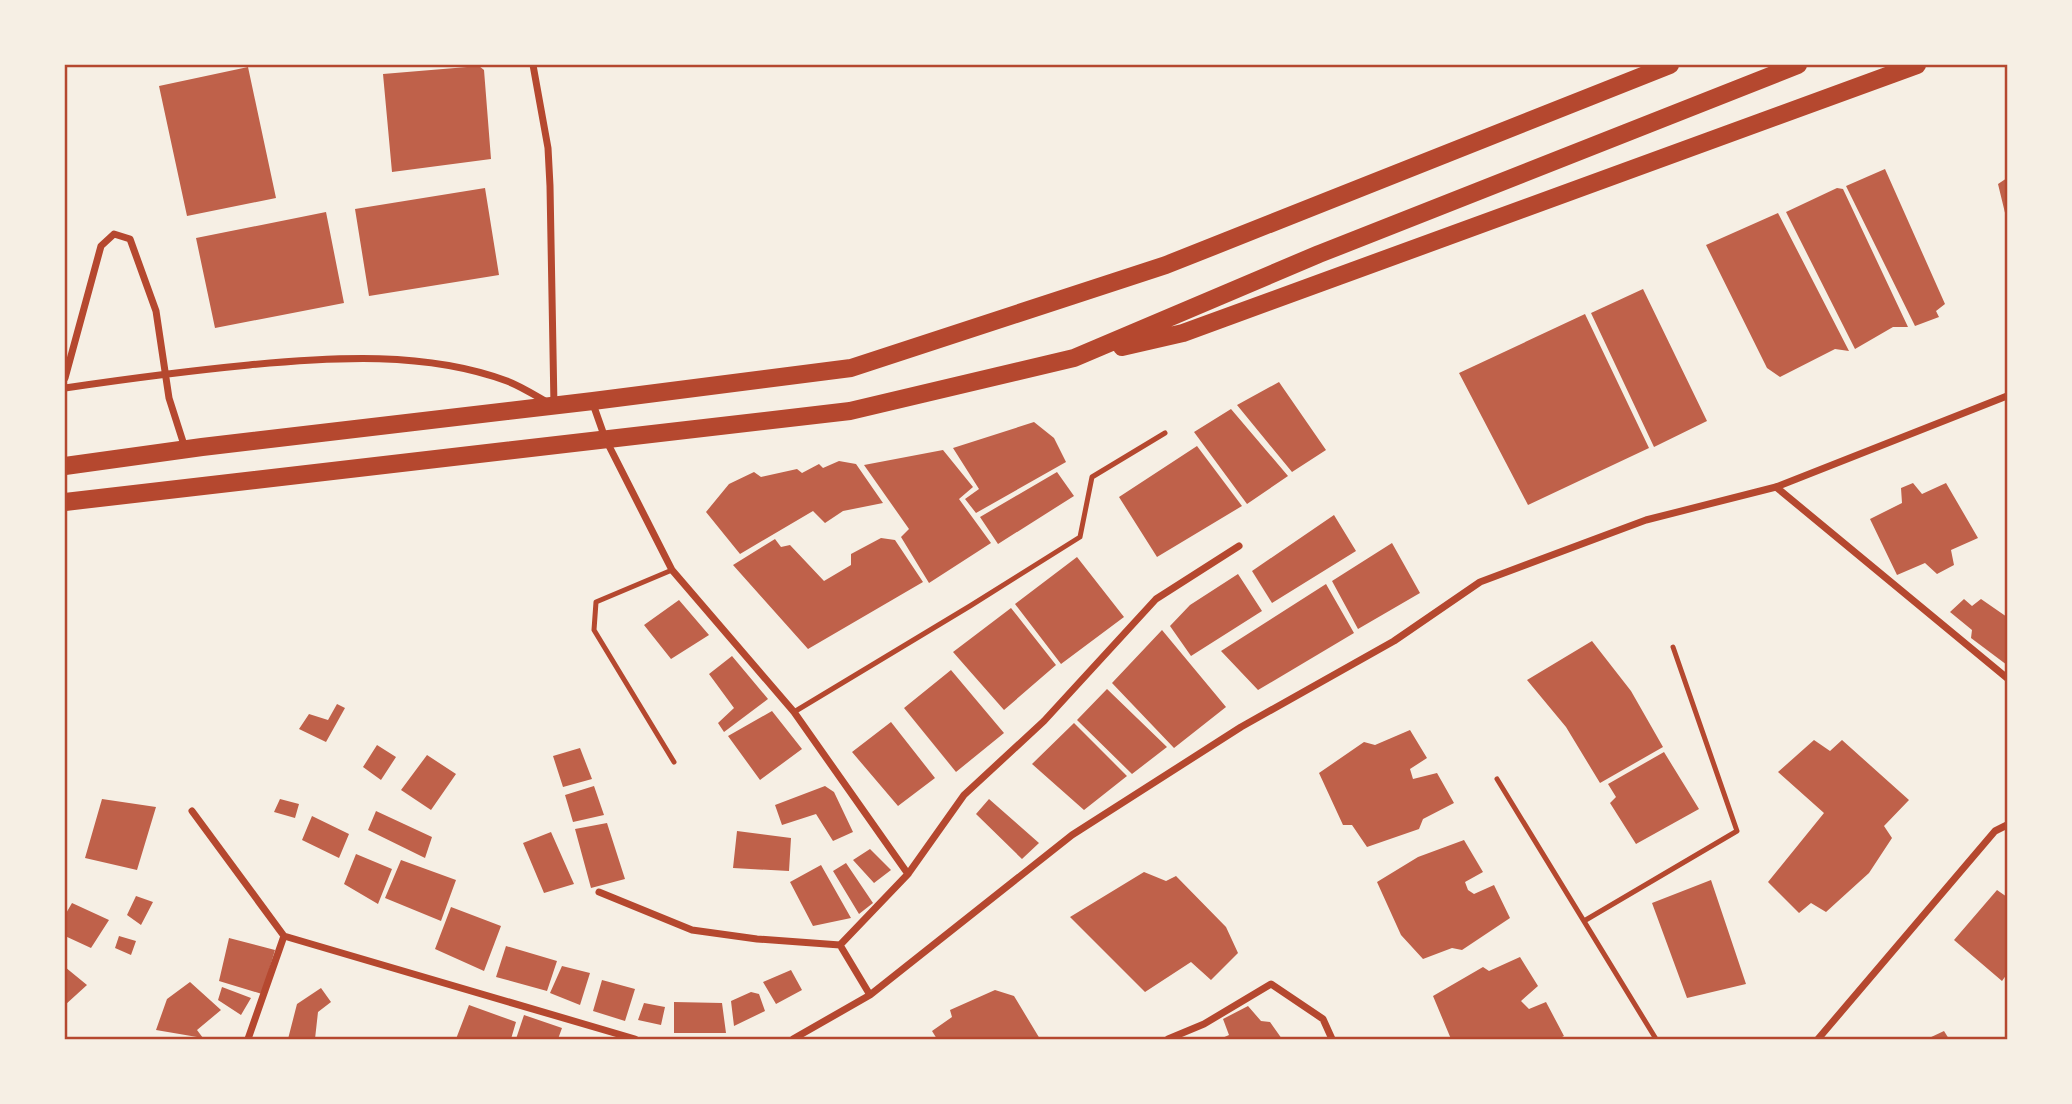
<svg xmlns="http://www.w3.org/2000/svg" width="2072" height="1104" viewBox="0 0 2072 1104" font-family="'Exo 2',sans-serif">
	<style>
		.building { fill: #bf614a }
		.lines { fill: none; stroke-linecap: round; stroke-linejoin: round }
		.service { stroke: #b5482f; stroke-width: 5 }
		.minor { stroke: #b5482f; stroke-width: 7 }
		.primary { stroke: #b5482f; stroke-width: 18 }
		.neatline { fill: none; stroke: #b5482f; stroke-width: 2.5 }
	</style>
	<rect width="100%" height="100%" fill="#f6efe4"/>
	<path class="building" d="M479 66 484 70 491 159 392 172 383 74Z
		M248 67 276 198 187 216 159 86Z
		M1885 169 1945 304 1936 311 1939 317 1915 326 1846 186Z
		M2007 178V217H2006L1998 184Z
		M485 188 499 275 369 296 355 209Z
		M1837 188 1843 189 1908 327H1893L1855 349 1786 212Z
		M326 212 344 303 215 328 196 238Z
		M1778 213 1849 351 1835 349 1780 377 1767 368 1706 245Z
		M1643 289 1707 421 1654 447 1591 313Z
		M1585 314 1649 448 1528 505 1459 373Z
		M1279 382 1326 450 1292 472 1237 405Z
		M1231 409 1288 476 1247 504 1194 432Z
		M1034 422 1054 438 1066 462 976 513 965 499 979 489 953 448Z
		M1197 446 1242 506 1157 557 1119 497Z
		M943 450 973 487 959 499 991 543 929 583 901 537 909 529 864 465Z
		M839 461 856 464 883 503 843 511 825 523 813 511 740 554 706 512 729 484 754 472 761 477 797 469 802 473 819 464 823 468Z
		M1057 472 1074 496 998 544 980 517Z
		M1913 483 1922 494 1946 483 1978 538 1951 550 1954 565 1937 574 1925 563 1897 575 1870 519 1902 503 1901 488Z
		M1334 515 1356 551 1272 603 1252 571Z
		M881 538 895 540 923 582 808 649 733 565 775 539 781 547 790 545 824 581 851 565V554Z
		M1392 543 1420 593 1358 629 1332 581Z
		M1077 557 1124 617 1061 664 1015 604Z
		M1238 574 1262 611 1191 656 1170 626 1190 605Z
		M1326 584 1354 633 1258 690 1221 651Z
		M1964 599 1972 606 1981 599 2007 617V665L1971 638 1972 630 1950 612Z
		M679 600 709 635 671 659 644 625Z
		M1011 608 1056 665 1004 710 953 652Z
		M1162 630 1226 707 1174 748 1112 683Z
		M1592 641 1631 691 1663 747 1600 783 1566 727 1527 680Z
		M732 656 768 699 724 732 718 723 734 708 709 674Z
		M951 670 1004 733 956 772 904 708Z
		M1107 689 1167 747 1132 774 1077 720Z
		M337 704 345 708 326 742 299 729 309 714 328 720Z
		M772 711 802 749 760 780 728 736Z
		M891 722 935 778 898 806 852 752Z
		M1074 723 1127 776 1084 810 1032 764Z
		M1410 730 1427 758 1410 769 1413 779 1437 773 1454 803 1423 819 1419 829 1367 847 1352 825H1343L1319 773 1364 742 1375 745Z
		M1814 740 1830 751 1842 740 1909 800 1884 826 1892 838 1869 873 1826 912 1811 903 1799 913 1768 882 1824 813 1778 772Z
		M377 745 396 757 381 780 363 767Z
		M580 748 592 779 563 787 553 756Z
		M1664 752 1699 809 1636 844 1610 803 1616 797 1608 784Z
		M427 755 456 774 431 810 401 790Z
		M594 786 604 815 573 822 565 795Z
		M825 786 834 792 853 832 833 841 816 814 782 825 775 805Z
		M102 799 156 807 137 870 85 858Z
		M280 799 299 804 295 818 274 812Z
		M989 799 1039 843 1022 859 976 814Z
		M376 811 432 837 425 858 368 830Z
		M312 816 349 834 339 858 302 840Z
		M607 823 625 879 591 888 575 829Z
		M737 831 791 838 789 871 733 868Z
		M551 832 574 884 544 893 523 843Z
		M1464 840 1483 872 1465 882 1468 890 1474 894 1494 885 1510 918 1462 950 1452 948 1423 959 1401 935 1377 882 1418 857Z
		M870 849 891 870 874 883 853 860Z
		M356 854 392 869 378 904 344 884Z
		M401 860 456 880 441 921 385 898Z
		M846 863 873 903 859 914 833 871Z
		M821 865 851 918 813 926 790 882Z
		M1144 872 1166 881 1176 876 1226 927 1238 953 1211 980 1191 962 1145 992 1070 917Z
		M1711 880 1746 984 1687 998 1652 903Z
		M1997 890 2007 897V974L2002 981 1954 940Z
		M136 896 153 902 141 925 127 915Z
		M72 903 109 920 91 948 65 936V915Z
		M451 907 501 926 484 971 435 949Z
		M119 936 136 941 131 955 115 948Z
		M229 938 275 950 262 994 219 981Z
		M506 946 557 961 547 991 496 977Z
		M1520 957 1538 986 1521 1001 1529 1009 1546 1002 1564 1036 1558 1039H1451L1433 996 1483 967 1489 971Z
		M562 966 590 973 580 1005 550 993Z
		M65 967 87 985 65 1005Z
		M791 970 802 990 776 1004 763 982Z
		M602 980 635 989 625 1021 593 1011Z
		M190 982 221 1010 197 1030 203 1038 156 1030 167 999Z
		M222 987 251 998 241 1015 218 1000Z
		M321 988 331 1002 318 1012 315 1039H288L297 1004Z
		M995 990 1014 996 1040 1039H937L932 1031 952 1017 950 1010Z
		M751 992 759 994 765 1011 734 1026 731 1001Z
		M674 1002 722 1003 726 1033H674Z
		M644 1003 665 1007 661 1025 638 1020Z
		M469 1005 516 1022 511 1039H456Z
		M1248 1006 1261 1021 1270 1022 1282 1039H1220L1229 1035 1223 1019Z
		M524 1015 562 1028 558 1039H516Z
		M1944 1031 1949 1039H1927Z"/>
	<g class="lines">
		<path class="service" d="M672 570 596 602 594 630 674 762
			M794 712 970 606 1080 537 1092 477 1165 433
			M1497 779 1656 1039
			M1584 921 1737 831 1673 647"/>
		<path class="minor" d="M65 378 101 246 114 234 130 239 156 311 169 398 185 448
			M65 388C126 379 187 371 249 365 333 357 426 351 507 381 523 387 539 398 554 406L550 186 548 148 533 65
			M593 404 605 438 672 570 794 712 908 874
			M1776 487 2007 678
			M192 811 284 936 248 1039
			M599 892 692 930 757 939 840 945 908 874 964 795 1044 721 1156 599 1239 546
			M284 936 635 1039
			M840 945 870 995
			M793 1039 870 995 1072 835 1241 727 1394 641 1480 582 1646 520 1776 487 2007 396
			M1168 1039 1204 1024 1271 984 1323 1019 1332 1039
			M1818 1039 1995 831 2007 825"/>
		<path class="primary" d="M1122 347 1183 333 1917 65
			M65 466 202 447 593 401 851 368 1166 265 1670 65
			M65 502 850 411 1074 358 1319 254 1798 65"/>
	</g>
	<rect width="2072" height="1104" fill="none" stroke="#f6efe4" stroke-width="133"/>
	<rect x="66" y="66" width="1940" height="972" class="neatline"/>
</svg>
